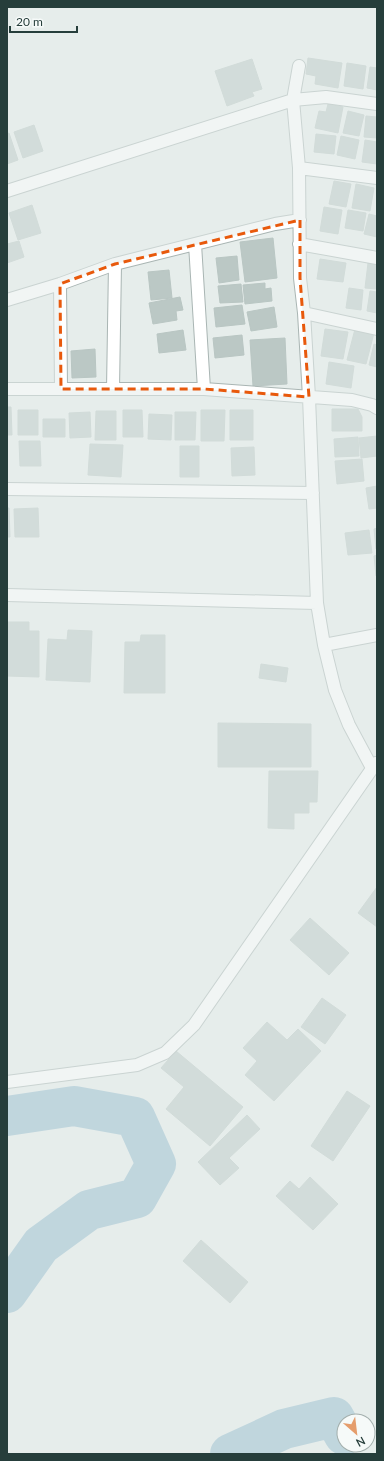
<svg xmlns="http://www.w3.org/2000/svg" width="384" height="1461" viewBox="0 0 384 1461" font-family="Lato,sans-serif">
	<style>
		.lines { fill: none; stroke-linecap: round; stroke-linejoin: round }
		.river { stroke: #93bacd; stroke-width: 40 }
		.building { fill: #bbc8c5; stroke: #b9c6c3 }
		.minor-casing { stroke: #a9b5b3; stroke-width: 14 }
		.minor { stroke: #fff; stroke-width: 12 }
		.marked { fill: none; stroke: #e8590c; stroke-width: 3; stroke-dasharray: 8 5; stroke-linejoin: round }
	</style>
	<rect width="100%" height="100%" fill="#e6edeb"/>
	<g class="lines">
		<path class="river" d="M7 1116 74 1106 135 1117 156 1164 137 1198 89 1210 41 1245 7 1293
			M230 1454 284 1429 334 1417 344 1435"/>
	</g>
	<path class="building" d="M308 58 342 63 338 88 315 84 316 76 306 74Z
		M252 59 262 89 252 92 254 96 227 106 215 71Z
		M347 63 366 66 363 89 344 86Z
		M370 67 377 68V90L367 88Z
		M328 104 343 107 338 133 315 128 319 111 326 112Z
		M348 111 364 115 359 136 343 133Z
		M366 116 377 117V138L364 137Z
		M34 125 43 151 23 158 14 132Z
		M9 133 18 160 7 164V134Z
		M316 134 336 136 334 154 314 152Z
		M341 136 359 140 355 159 337 155Z
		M365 140 377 142V164L362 162Z
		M334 181 351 184 346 207 329 204Z
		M356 184 374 188 370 211 352 208Z
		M32 205 41 233 18 240 9 213Z
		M324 207 342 210 338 234 320 231Z
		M348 210 366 213 363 231 345 228Z
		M369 214 377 216V237L364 234Z
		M273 238 277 278 245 282 240 242Z
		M19 241 24 257 7 263V244Z
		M237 256 239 280 219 283 216 258Z
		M320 259 346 263 343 282 317 279Z
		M368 263 377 264V289L365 288Z
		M169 270 172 298 151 300 148 272Z
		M265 283V289L271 288 272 301 245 304 243 285Z
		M241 284 243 302 220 303 218 286Z
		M349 288 363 290 361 310 346 308Z
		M370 291 377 292V313L367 311Z
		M180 297 183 310 176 311 177 320 153 324 149 303Z
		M242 305 245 324 216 327 214 308Z
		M274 307 277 327 251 331 247 312Z
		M325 329 348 332 343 359 321 356Z
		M355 329 374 333 366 364 347 360Z
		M183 330 186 350 159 353 157 334Z
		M242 335 244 355 215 358 213 338Z
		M285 338 287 384 253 386 250 340Z
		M374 344 377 345V367L369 365Z
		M95 349 96 377 72 378 71 351Z
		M329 362 354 366 351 388 326 384Z
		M7 407H11L12 435H7Z
		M332 409H358L362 417V431H332Z
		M18 410H38V435H18Z
		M123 410H142L143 437H123Z
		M201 410H225L224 441H201Z
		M230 410H253V440H230Z
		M96 411H116V440H95Z
		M90 412 91 437 70 438 69 413Z
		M175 412H196L195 440H175Z
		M149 414 172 415 171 440 148 439Z
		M43 419H65V437H43Z
		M377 436V456L361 458 359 438Z
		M358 437 359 456 335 457 334 439Z
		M19 441H40L41 466H20Z
		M90 444 123 445 121 477 88 475Z
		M180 446H199V477H180Z
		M254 447 255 475 232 476 231 448Z
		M362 459 364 481 337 484 335 461Z
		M377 486V508L369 509 366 488Z
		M7 508H9L10 537H7Z
		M38 508 39 537H15L14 509Z
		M377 528V549H376L374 529Z
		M369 530 372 553 348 555 345 533Z
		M377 555V576H376L374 556Z
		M7 622H29V631H39V677L7 676Z
		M68 630 92 631 90 682 46 680 48 639 67 640Z
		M141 635H165V693H124L125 642H140Z
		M261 664 288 668 286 682 259 678Z
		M218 723 311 724V767H218Z
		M269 771H318L317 802H309V813H294V829L268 828Z
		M377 887V927L358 913Z
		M310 918 349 953 329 975 290 940Z
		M322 998 346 1015 325 1044 301 1027Z
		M267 1022 287 1040 298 1029 321 1051 274 1101 245 1075 257 1061 243 1048Z
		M176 1051 243 1107 210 1146 166 1109 184 1087 161 1068Z
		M347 1091 370 1106 333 1161 311 1146Z
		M247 1115 260 1129 229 1158 239 1168 220 1185 198 1162Z
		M310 1177 338 1204 313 1230 276 1196 290 1181 299 1189Z
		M201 1240 248 1282 230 1303 183 1261Z"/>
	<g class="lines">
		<g class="minor-casing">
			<path id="minor" d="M299 66 293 100 299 168 300 278 304 313 309 397 317 603 324 645 335 690 349 725 372 768
				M299 168 377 178
				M7 191 293 100 326 97 377 104
				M195 244 204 389
				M299 244 377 258
				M60 284 61 389
				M7 300 60 284 115 264 275 224 300 220
				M304 313 377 329
				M7 389H204L352 400 372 405 377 408
				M113 389 115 264
				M7 489 313 493
				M7 595 317 603
				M324 645 377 635
				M7 1082 137 1065 165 1053 194 1025 376 763"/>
		</g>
		<use href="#minor" class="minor"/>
	</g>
	<path d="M0 0H384V1461H0ZM300 220V278L309 397 204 389H61L60 284 115 264Z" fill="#e6edeb" fill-opacity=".55" fill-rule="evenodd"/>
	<path class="marked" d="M300 220V278L309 397 204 389H61L60 284 115 264Z"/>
	<rect width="384" height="1461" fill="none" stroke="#263e3b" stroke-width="16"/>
	<g transform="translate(356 1433) rotate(152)"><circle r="19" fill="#f6faf9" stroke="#a3afad"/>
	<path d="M0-3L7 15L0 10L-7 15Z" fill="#e59d6c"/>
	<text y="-6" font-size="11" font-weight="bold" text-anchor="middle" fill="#263e3b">N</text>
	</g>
	<path d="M10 26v6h67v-6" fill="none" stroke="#263e3b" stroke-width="2"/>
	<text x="16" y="26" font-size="12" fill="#263e3b" stroke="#f6faf9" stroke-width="3" paint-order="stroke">20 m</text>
</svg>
